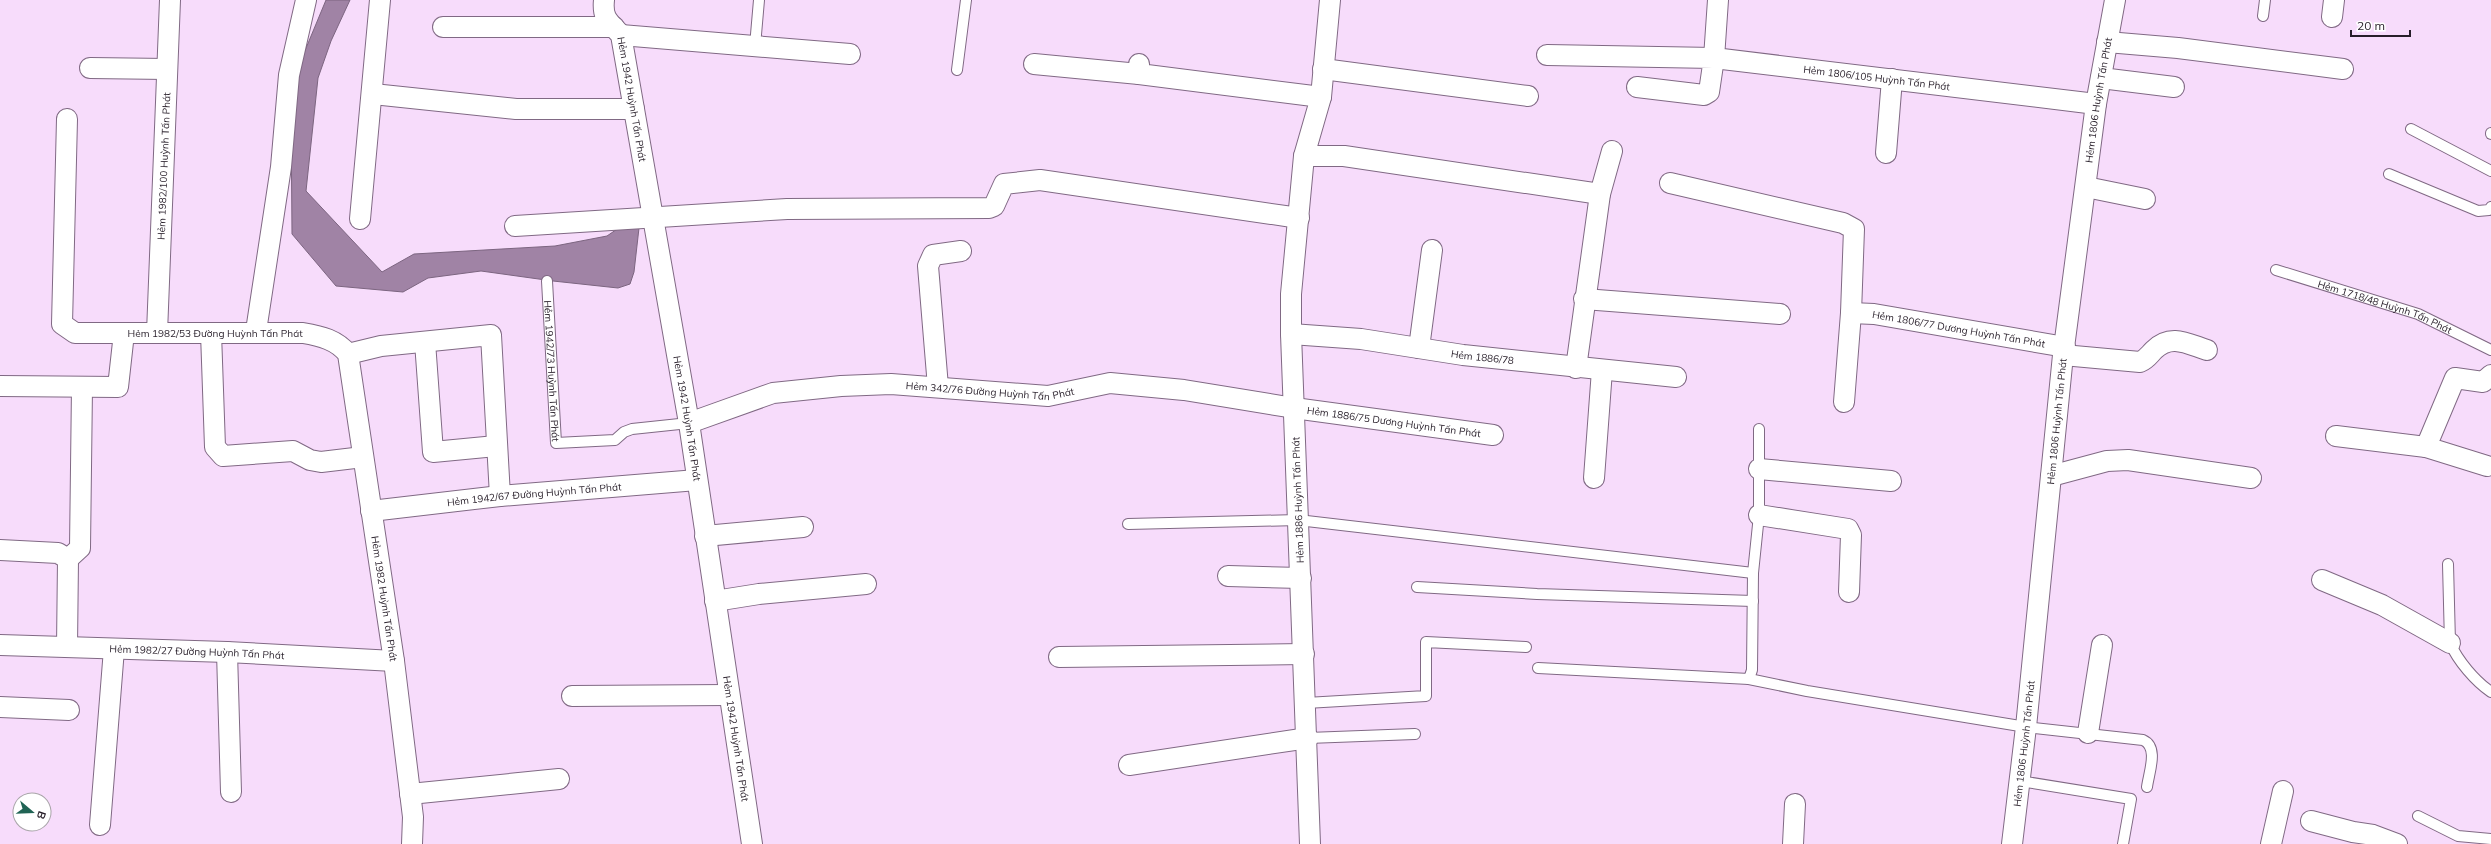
<svg xmlns="http://www.w3.org/2000/svg" width="2491" height="844" viewBox="0 0 2491 844" font-family="Mulish,sans-serif">
	<style>
		.water { fill: #a083a5; stroke: #7c6580 }
		.lines { fill: none; stroke-linecap: round; stroke-linejoin: round }
		.lane-casing { stroke: #806984; stroke-width: 12 }
		.street-casing { stroke: #806984; stroke-width: 22 }
		.lane { stroke: #fff; stroke-width: 10 }
		.street { stroke: #fff; stroke-width: 20 }
		.labels { text-anchor: middle; dominant-baseline: central; stroke-width: 3; stroke-linejoin: round; paint-order: stroke }
		.street-label { font-size: 10px; fill: #271e29; stroke: #fff }
	</style>
	<rect width="100%" height="100%" fill="#f7dcfb"/>
	<path class="water" d="M326 0H350L331 41 318 78 306 191 382 272 414 254 555 246 607 236 623 225 639 228 634 272 630 284 618 288 553 281 481 271 428 278 403 292 336 286 292 234 291 107 304 53Z"/>
	<g class="lines">
		<g class="lane-casing">
			<g id="lane">
				<path d="M2263 16 2265 0"/>
				<path d="M755 46 759 0"/>
				<path d="M957 70 966 0"/>
				<path d="M2411 129 2491 171"/>
				<path d="M2491 133V134"/>
				<path d="M2389 174 2478 211 2489 210 2491 207"/>
				<path id="s1" d="M2276 270 2418 314 2491 350"/>
				<path id="s2" d="M547 281 556 443 615 440 624 432 632 429 689 423"/>
				<path d="M1128 524 1298 520 1753 573"/>
				<path d="M2448 564 2450 643C2458 661 2475 681 2491 692"/>
				<path d="M1417 587 1537 594 1753 601"/>
				<path d="M1538 668 1749 679 1752 670 1753 573 1759 515V429"/>
				<path d="M1749 679 1807 691 2026 727 2143 740C2159 747 2149 772 2147 787"/>
				<path d="M1306 703 1426 696V642L1526 647"/>
				<path d="M1308 738 1415 734"/>
				<path d="M2020 781 2131 799 2123 844"/>
				<path d="M2418 816 2458 836 2491 839"/>
			</g>
		</g>
		<g class="street-casing">
			<g id="street">
				<path id="s3" d="M604 0C602 19 609 22 621 35L689 423 752 844"/>
				<path id="s4" d="M1718 0 1714 58 2096 104"/>
				<path d="M2332 17 2334 0"/>
				<path d="M443 27H614"/>
				<path d="M621 35 850 54"/>
				<path d="M2107 42 2178 48 2343 69"/>
				<path d="M1547 55 1714 58 1709 92 1704 95 1637 87"/>
				<path d="M1034 64 1139 74"/>
				<path d="M1139 64V74L1321 97"/>
				<path d="M90 68 167 69"/>
				<path d="M1323 69 1528 96"/>
				<path d="M2101 78 2174 87"/>
				<path d="M373 94 516 109H634"/>
				<path id="s5" d="M67 119 62 324 75 333H303C321 336 337 340 348 354L394 661 413 817 412 844"/>
				<path d="M1886 153 1892 79"/>
				<path d="M1304 156H1344L1600 194"/>
				<path d="M1670 183 1843 223 1854 229 1851 313 1844 402"/>
				<path d="M2086 187 2145 199"/>
				<path d="M360 219 380 0"/>
				<path d="M515 226 787 209 989 208 994 206 1004 184 1040 180 1299 218"/>
				<path d="M1584 299 1780 314"/>
				<path id="s6" d="M1851 313 1874 314 2065 347"/>
				<path d="M256 331 281 167 289 75 306 0"/>
				<path id="s7" d="M157 333 170 0"/>
				<path d="M211 333 215 447 223 456 293 451 310 460 321 462 363 457"/>
				<path id="s8" d="M1291 334 1361 339 1463 355 1676 377"/>
				<path d="M425 342 433 452 496 446"/>
				<path d="M1419 348 1432 250"/>
				<path d="M348 354 381 346 491 335 500 496"/>
				<path d="M2063 355 2140 362C2147 359 2149 355 2154 350 2171 333 2188 344 2207 350"/>
				<path d="M1576 368 1600 194 1612 151"/>
				<path d="M0 386 118 387 124 333"/>
				<path d="M938 387 928 266 933 255 961 251"/>
				<path id="s9" d="M689 423 773 393 841 386 891 384 1048 396 1110 383 1184 390 1294 408 1493 435"/>
				<path d="M2336 436 2426 447"/>
				<path d="M2487 466 2426 447 2455 378 2483 382 2491 375"/>
				<path d="M1759 469 1891 481"/>
				<path d="M2051 476 2107 461 2128 460 2251 478"/>
				<path d="M1594 478 1602 370"/>
				<path id="s10" d="M371 511 500 496 697 480"/>
				<path d="M1759 515 1848 529 1851 535 1849 592"/>
				<path d="M705 536 803 527"/>
				<path d="M0 550 58 553 68 559 67 647"/>
				<path d="M68 559 80 548 82 387"/>
				<path d="M1228 576 1301 578"/>
				<path d="M2322 580 2382 605 2450 643"/>
				<path d="M715 601 759 594 866 584"/>
				<path id="s11" d="M0 645 227 652 394 661"/>
				<path d="M227 652 231 792"/>
				<path d="M1059 657 1304 654"/>
				<path d="M572 696 729 695"/>
				<path d="M0 707 69 710"/>
				<path d="M2088 733 2102 645"/>
				<path d="M1129 765 1308 738"/>
				<path d="M410 794 559 779"/>
				<path d="M2311 821 2353 832 2373 835 2397 844"/>
				<path d="M100 825 114 649"/>
				<path d="M1310 844 1291 334V294L1304 156 1321 97 1330 0"/>
				<path d="M1793 844 1795 804"/>
				<path id="s12" d="M2012 844 2026 727 2063 355 2096 104 2115 0"/>
				<path d="M2271 844 2283 791"/>
			</g>
		</g>
		<use href="#lane" class="lane"/>
		<use href="#street" class="street"/>
	</g>
	<g class="labels">
		<g class="street-label">
			<text stroke="none"><textPath href="#s4" startOffset="222">Hẻm 1806/105 Huỳnh Tấn Phát</textPath></text>
			<text stroke="none"><textPath href="#s3" startOffset="106">Hẻm 1942 Huỳnh Tấn Phát</textPath></text>
			<text stroke="none"><textPath href="#s12" startOffset="749">Hẻm 1806 Huỳnh Tấn Phát</textPath></text>
			<text stroke="none"><textPath href="#s7" startOffset="167">Hẻm 1982/100 Huỳnh Tấn Phát</textPath></text>
			<text stroke="none"><textPath href="#s1" startOffset="115">Hẻm 1718/48 Huỳnh Tấn Phát</textPath></text>
			<text stroke="none"><textPath href="#s6" startOffset="109">Hẻm 1806/77 Dương Huỳnh Tấn Phát</textPath></text>
			<text stroke="none"><textPath href="#s5" startOffset="361">Hẻm 1982/53 Đường Huỳnh Tấn Phát</textPath></text>
			<text stroke="none"><textPath href="#s8" startOffset="193">Hẻm 1886/78</textPath></text>
			<text stroke="none"><textPath href="#s2" startOffset="90">Hẻm 1942/73 Huỳnh Tấn Phát</textPath></text>
			<text stroke="none"><textPath href="#s9" startOffset="307">Hẻm 342/76 Đường Huỳnh Tấn Phát</textPath></text>
			<text stroke="none"><textPath href="#s3" startOffset="430">Hẻm 1942 Huỳnh Tấn Phát</textPath></text>
			<text stroke="none"><textPath href="#s9" startOffset="715">Hẻm 1886/75 Dương Huỳnh Tấn Phát</textPath></text>
			<text stroke="none"><textPath href="#s12" startOffset="425">Hẻm 1806 Huỳnh Tấn Phát</textPath></text>
			<text stroke="none"><textPath href="#s10" startOffset="164">Hẻm 1942/67 Đường Huỳnh Tấn Phát</textPath></text>
			<text transform="translate(1298 500) rotate(-92)">Hẻm 1886 Huỳnh Tấn Phát</text>
			<text stroke="none"><textPath href="#s5" startOffset="747">Hẻm 1982 Huỳnh Tấn Phát</textPath></text>
			<text stroke="none"><textPath href="#s11" startOffset="197">Hẻm 1982/27 Đường Huỳnh Tấn Phát</textPath></text>
			<text stroke="none"><textPath href="#s3" startOffset="754">Hẻm 1942 Huỳnh Tấn Phát</textPath></text>
			<text stroke="none"><textPath href="#s12" startOffset="101">Hẻm 1806 Huỳnh Tấn Phát</textPath></text>
		</g>
	</g>
	<g transform="translate(32 812) rotate(109)"><circle r="19" fill="#ffffff" stroke="#a9a5a9"/>
	<path d="M0-3L7 15L0 10L-7 15Z" fill="#206354"/>
	<text y="-6" font-size="11" font-weight="bold" text-anchor="middle" fill="#271e29">B</text>
	</g>
	<path d="M2351 30v6h59v-6" fill="none" stroke="#271e29" stroke-width="2"/>
	<text x="2357" y="30" font-size="12" fill="#271e29" stroke="#ffffff" stroke-width="3" paint-order="stroke">20 m</text>
</svg>
